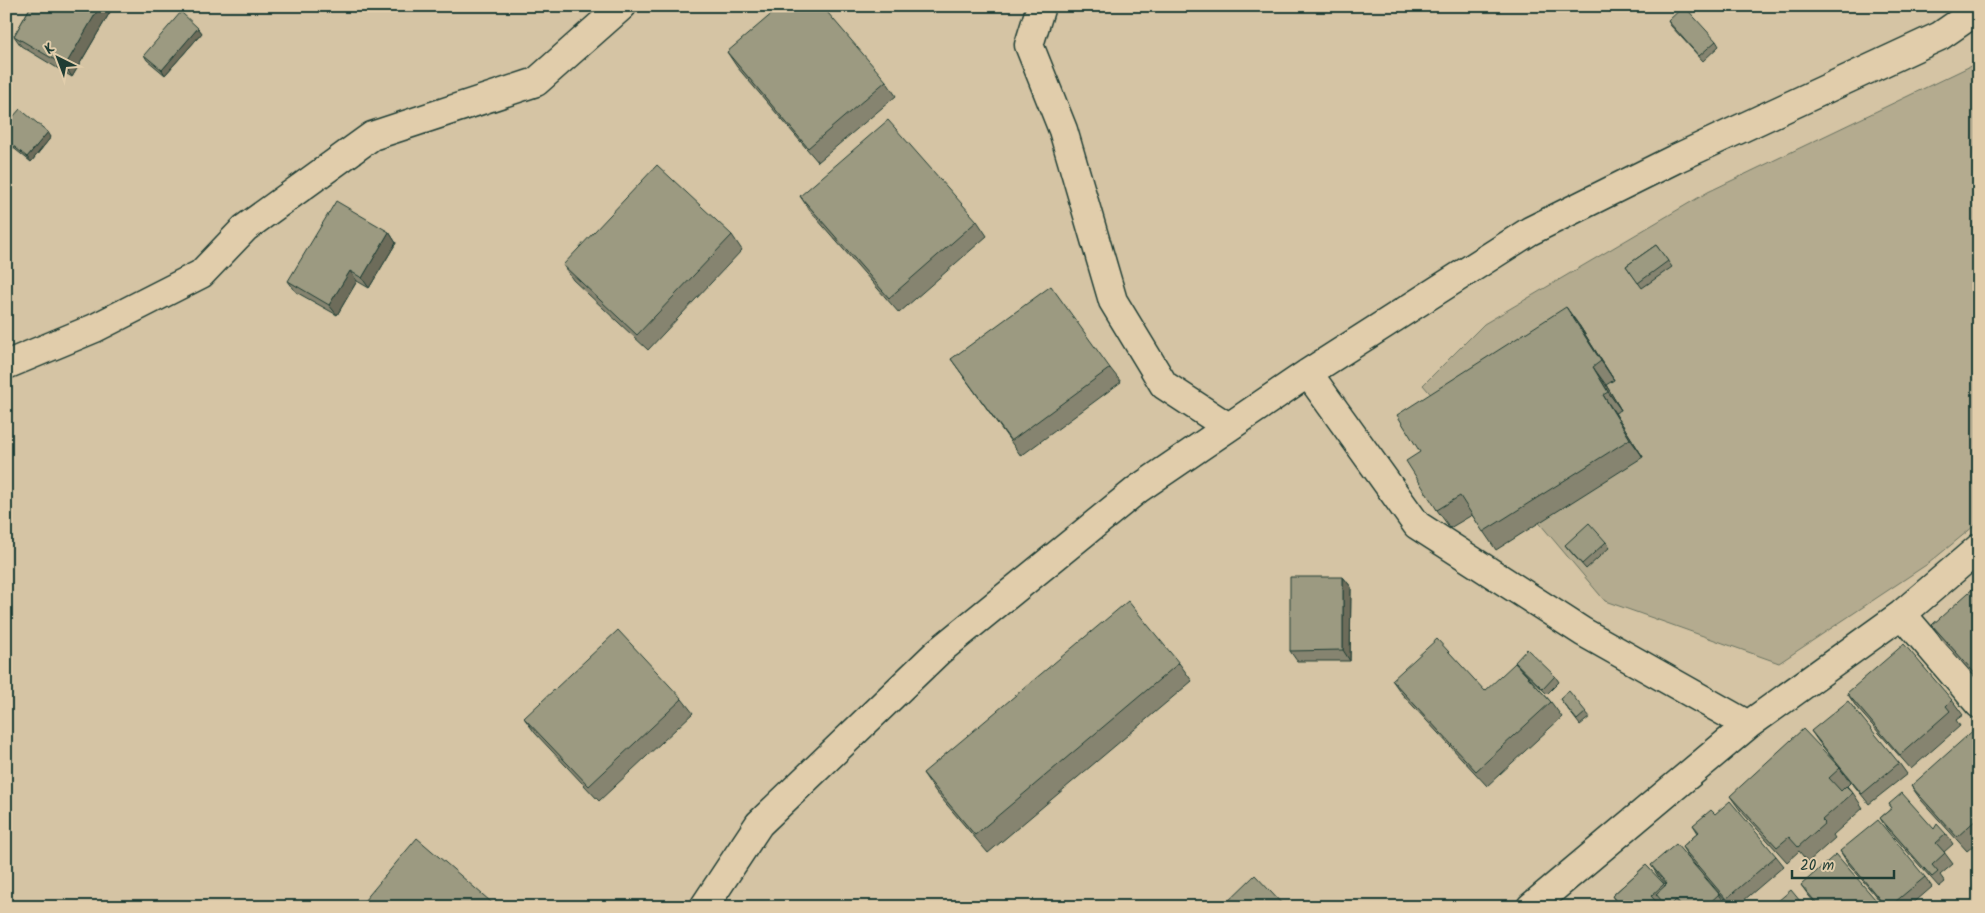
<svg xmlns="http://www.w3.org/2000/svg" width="1985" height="913" viewBox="0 0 1985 913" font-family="Kalam,sans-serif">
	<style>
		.green { fill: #b4ab8f; stroke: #6a7462 }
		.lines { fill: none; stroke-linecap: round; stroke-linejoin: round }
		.minor-casing { stroke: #1f3d34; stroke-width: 31 }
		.minor { stroke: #e1cdab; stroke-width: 28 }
		.wall { fill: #86846f; stroke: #1f3d34 }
		.shaded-wall { fill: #6d6c5a; stroke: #1f3d34 }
		.building { fill: #9c9a81; stroke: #1f3d34 }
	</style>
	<rect width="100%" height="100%" fill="#d5c4a4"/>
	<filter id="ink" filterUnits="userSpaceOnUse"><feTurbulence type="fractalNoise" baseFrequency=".02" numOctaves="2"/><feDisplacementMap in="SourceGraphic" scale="10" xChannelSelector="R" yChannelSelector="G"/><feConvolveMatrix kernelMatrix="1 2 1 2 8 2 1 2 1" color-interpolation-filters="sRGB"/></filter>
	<g filter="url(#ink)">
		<path class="green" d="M1979 62V522L1929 563 1779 663 1605 601 1423 385 1484 324 1708 192Z"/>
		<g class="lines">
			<g class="minor-casing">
				<path id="minor" d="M1041 6 1029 45 1063 130 1113 301 1164 385 1228 427
					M6 365 95 328 201 274 245 228 372 136 536 82 622 6
					M1308 373 1417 525 1583 632 1748 725
					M1902 614 1979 704
					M704 907 759 824 939 651 1138 489 1308 373 1530 231 1675 159 1940 36 1979 9
					M1531 907 1748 725 1902 614 1979 548"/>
			</g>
			<use href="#minor" class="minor"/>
		</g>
		<path class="wall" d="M31 6H113V7L72 77 21 46 14 36Z
			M1668 21 1716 41 1719 46 1703 61 1671 26Z
			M198 28 202 33 165 75 147 60 144 55Z
			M727 52 886 81 896 96 818 162 737 67Z
			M6 125 51 137 31 162 6 142Z
			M800 196 977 221 987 236 899 313 810 211Z
			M389 232 396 243 369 288 357 281 337 315 296 292 288 281Z
			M732 235 742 250 648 350 573 280 563 265Z
			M1656 245 1672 267 1642 288 1626 266Z
			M1579 325 1614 380 1606 385 1621 410 1615 413 1643 457 1496 550 1472 515 1450 528 1437 510 1420 452Z
			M951 359 1110 368 1121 382 1021 456Z
			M1606 542 1610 547 1586 569 1569 550 1565 545Z
			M1343 577 1351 587 1350 661H1297L1290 651Z
			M1979 587V681L1942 640 1932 625Z
			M1515 662 1555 676 1559 682 1547 694 1519 667 1551 702 1562 717 1487 786 1402 694 1392 680 1485 691 1519 667Z
			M1179 663 1192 681 988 853 936 792 923 773Z
			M1847 693 1952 700 1963 715 1956 720 1960 726 1911 769 1857 708Z
			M682 699 693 713 599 801 535 733 524 718Z
			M1560 699 1586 712 1590 717 1580 725Z
			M1979 729V841L1967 851 1921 800 1911 786Z
			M1811 731 1899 763 1907 774 1869 804 1818 741Z
			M1840 768 1850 783 1847 786 1853 793 1863 808 1833 835 1835 838 1808 862 1799 851 1787 862 1740 810 1730 796Z
			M1889 804 1934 829 1946 834 1953 844 1944 852 1953 864 1940 875 1945 882 1939 887 1887 829 1880 818 1892 808Z
			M1715 814 1776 856 1784 866 1736 907H1731L1689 858 1682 847 1698 833 1693 825Z
			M1840 851 1925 877 1932 887 1909 907H1885L1847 862Z
			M1646 865 1665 886 1666 885 1658 876 1651 865 1719 894 1726 905 1724 907H1665L1662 903 1659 905 1661 907H1619L1612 896Z
			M1801 885 1882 907H1818L1809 896Z"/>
		<path class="shaded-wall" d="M100 6H113V7L72 77 65 66Z
			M198 28 202 33 165 75 162 70Z
			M48 132 51 137 31 162 27 157Z
			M389 232 396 243 369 288 362 278Z
			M350 271 357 281 337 315 329 305Z
			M1566 307 1579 325 1614 380 1601 361Z
			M1593 367 1606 385 1621 410 1608 392Z
			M1603 395 1615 413 1643 457 1630 439Z
			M1343 577 1351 587 1350 661 1343 650Z"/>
		<path class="building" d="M31 6H100L65 66 14 36Z
			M781 6H822L886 81 808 148 727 52Z
			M1684 6 1716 41 1699 56 1668 21Z
			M181 12 198 28 162 70 144 55Z
			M1979 46V60L1973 49Z
			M20 109 48 132 27 157 6 140V125Z
			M888 120 977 221 889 298 800 196Z
			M657 165 732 235 637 335 563 265Z
			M336 201 389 232 362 278 350 271 329 305 288 281Z
			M1656 245 1668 261 1638 283 1626 266Z
			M1051 286 1110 368 1011 441 951 359Z
			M1566 307 1601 361 1593 367 1608 392 1603 395 1630 439 1483 532 1460 496 1437 510 1406 461 1420 452 1397 415Z
			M1589 523 1606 542 1582 564 1565 545Z
			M1290 577H1343V650L1290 651Z
			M1977 585 1979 587V678L1932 625Z
			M1128 601 1179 663 975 835 923 773Z
			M618 630 682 699 589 786 524 718Z
			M1437 639 1485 691 1515 663 1551 702 1476 771 1392 680Z
			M1904 644 1952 700 1946 706 1950 711 1900 755 1847 693Z
			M1527 649 1555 676 1543 689 1515 662Z
			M1569 691 1586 712 1577 720 1560 699Z
			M1848 701 1899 763 1862 794 1811 731Z
			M1977 727 1979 729V817L1957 837 1911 786Z
			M1803 729 1840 768 1829 778 1841 791 1846 786 1853 793 1822 820 1825 823 1798 847 1789 837 1777 847 1730 796Z
			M1902 793 1934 829 1937 824 1946 834 1936 843 1945 853 1932 865 1938 872 1932 877 1880 818 1892 808 1889 804Z
			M1730 801 1776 856 1726 899 1682 847 1699 832 1693 825 1711 810 1715 814Z
			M1878 820 1925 877 1889 907H1886L1840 851Z
			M417 838 497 907H359Z
			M1676 844 1719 894 1705 907H1682L1676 900 1669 907H1667L1656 894 1667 884 1651 865Z
			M1836 854 1882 907H1820L1801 885Z
			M1646 865 1664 884 1651 896 1661 907H1621L1612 896Z
			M1255 875 1285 907H1222Z
			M1791 890 1805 907H1771Z"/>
	</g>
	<rect width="1985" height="913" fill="none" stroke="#e1cdab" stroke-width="25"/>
	<rect x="12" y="12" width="1960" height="888" fill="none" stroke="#1f3d34" stroke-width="2" filter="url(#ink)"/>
	<g transform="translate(58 58) rotate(318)" stroke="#e1cdab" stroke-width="4" paint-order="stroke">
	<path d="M0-4L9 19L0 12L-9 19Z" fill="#1f3d34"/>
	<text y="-8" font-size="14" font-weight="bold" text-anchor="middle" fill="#1f3d34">K</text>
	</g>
	<path d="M1792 870v8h102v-8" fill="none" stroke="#1f3d34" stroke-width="2.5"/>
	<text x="1800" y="870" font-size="15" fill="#1f3d34" stroke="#e1cdab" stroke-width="4" paint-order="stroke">20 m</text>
</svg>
